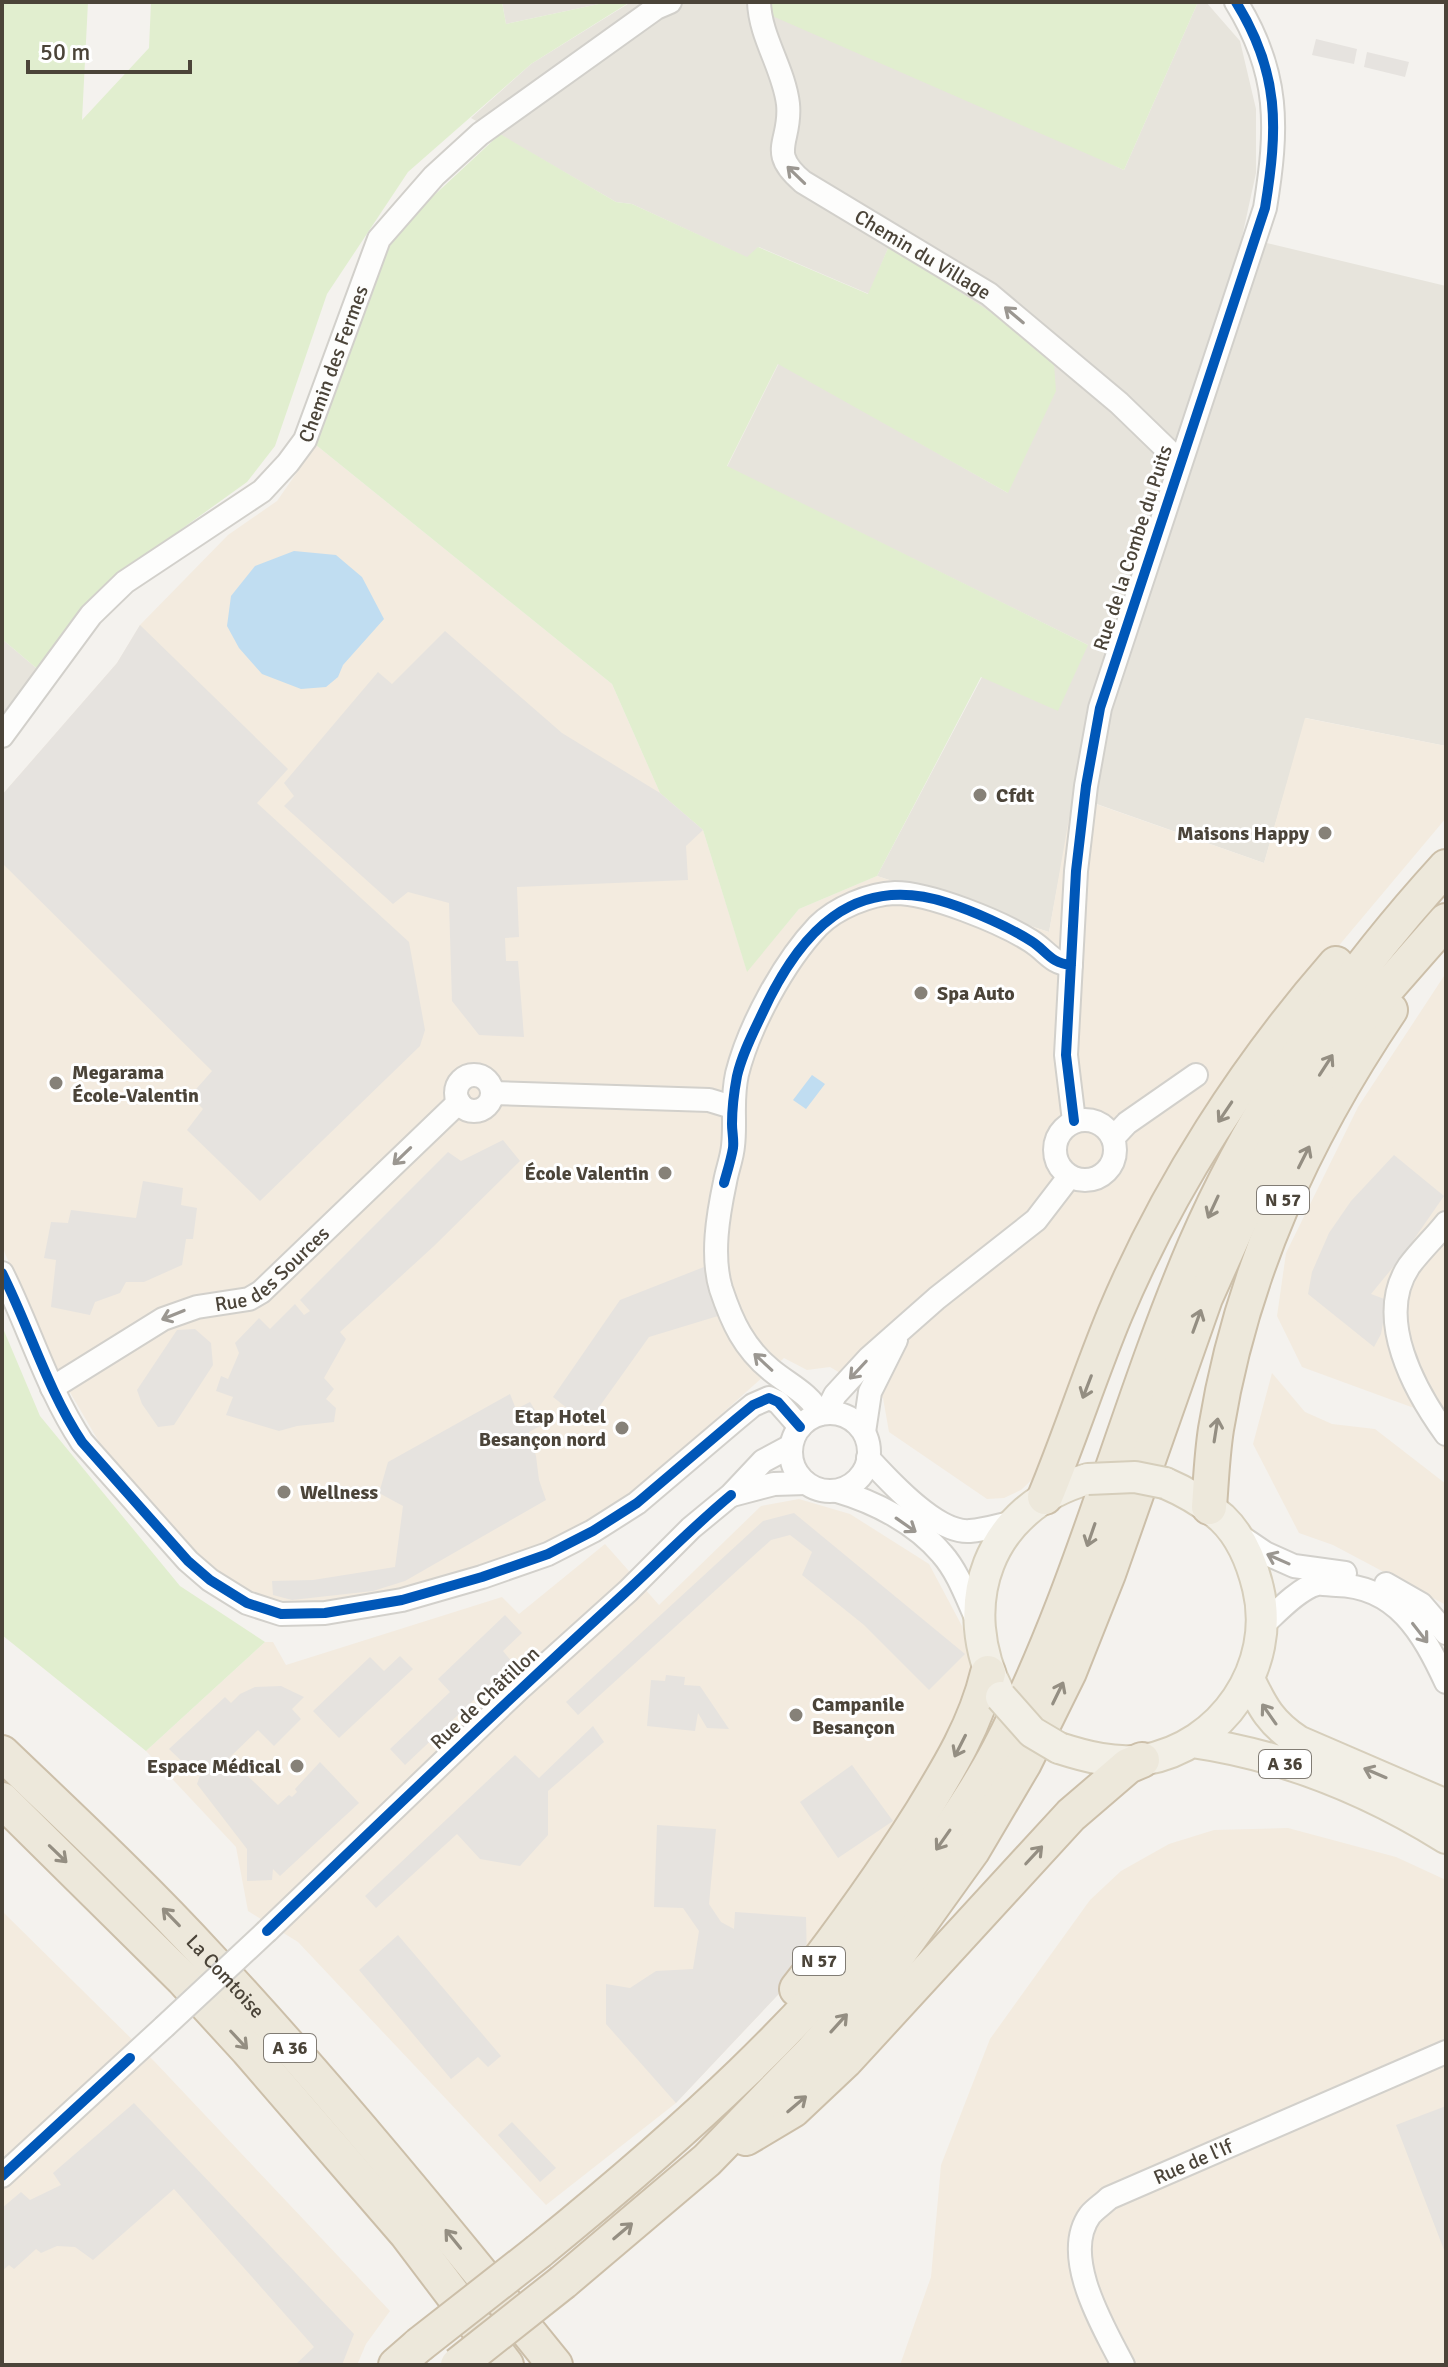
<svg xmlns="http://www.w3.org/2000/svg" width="1448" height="2367" viewBox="0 0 1448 2367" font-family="Signika,sans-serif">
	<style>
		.residential { fill: #e7e4dc }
		.commercial { fill: #f3ebdf }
		.green { fill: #e1eecf }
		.parking { fill: #e6e3df }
		.water { fill: #c0ddf1 }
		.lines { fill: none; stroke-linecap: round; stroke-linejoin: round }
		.minor-casing { stroke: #d2d0cb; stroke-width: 26 }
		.major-casing { stroke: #d6cebb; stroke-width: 34 }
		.highway-casing { stroke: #ccbfa9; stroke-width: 38 }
		.minor { stroke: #fdfdfc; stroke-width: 22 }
		.major { stroke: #f2efe6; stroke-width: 30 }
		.highway { stroke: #ede8db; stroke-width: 34 }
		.minor-bridge-casing { stroke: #d2d0cb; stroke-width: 26; stroke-linecap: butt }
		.major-bridge-casing { stroke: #d6cebb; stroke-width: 34; stroke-linecap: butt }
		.highway-bridge-casing { stroke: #ccbfa9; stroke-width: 38; stroke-linecap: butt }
		.minor-bridge { stroke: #fdfdfc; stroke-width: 22 }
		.major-bridge { stroke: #f2efe6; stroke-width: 30 }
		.highway-bridge { stroke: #ede8db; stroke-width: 34 }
		.cycleway-casing { stroke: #fff; stroke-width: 15 }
		.cycleway { stroke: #0057b8; stroke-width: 10 }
		.oneway { stroke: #9b9791 }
		.oneway2 { stroke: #948e82 }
		.oneway3 { stroke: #969187 }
		.poi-dot { fill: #868178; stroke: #fff; stroke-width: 3 }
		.labels { text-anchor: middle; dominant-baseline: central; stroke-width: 6; stroke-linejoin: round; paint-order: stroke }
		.shield { fill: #fff; stroke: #817c74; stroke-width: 2 }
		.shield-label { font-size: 18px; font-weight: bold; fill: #4b4439 }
		.street-label { font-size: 20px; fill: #4b4439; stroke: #fff }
		.poi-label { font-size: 20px; font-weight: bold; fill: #4b4439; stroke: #fff; text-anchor: start }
	</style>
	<rect width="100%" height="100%" fill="#f4f2ee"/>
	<path class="residential" d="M502 2H608L506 24Z
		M631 2H769L1124 170 1198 2H1206L1240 41 1256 109V173L1242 237 1446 286V746L1306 718 1264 863 1074 796 1049 932 877 876 982 677 1088 645 727 467 779 363 1008 493 889 246 869 294 759 247 748 258 632 204 616 202 471 118 531 64Z
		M2 639 41 672 2 722Z"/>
	<path class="commercial" d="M316 445 612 684 660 793 703 830 747 971 799 909 877 876 1049 932 1073 796 1264 863 1305 718 1446 746V818L1289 1005 1042 1470 1021 1490 1004 1498 987 1499 889 1432 883 1398 830 1367 807 1370 784 1358 610 1514 492 1567 367 1601 302 1609 266 1601 225 1578 191 1553 102 1447 47 1353 2 1246V795L117 663 140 625 228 535 277 501Z
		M1446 973V1453L1414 1408 1302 1367 1277 1316 1286 1253 1358 1107Z
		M1272 1373 1305 1412 1332 1424 1375 1429 1446 1484V1605L1333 1545 1299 1533 1253 1444Z
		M799 1499 850 1514 929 1564 962 1626 973 1681 965 1715 807 1964 676 2103 546 2205 298 1942 248 1911 236 1847 146 1751 265 1642H273L286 1665 502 1597 519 1614 605 1544 659 1605 761 1506Z
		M1288 1828 1396 1857 1446 1880V2365H900L931 2277 941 2165 990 2039 1090 1900 1121 1871 1169 1844 1214 1830Z
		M2 1911 154 2061 390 2311 366 2344 357 2365H2Z"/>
	<path class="green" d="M2 2H88L82 120 149 48 151 2H502L506 24 608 2H630L531 64 408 172 327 294 275 446 247 482 126 569 41 672 2 639Z
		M769 2H1198L1124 170 770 15Z
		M500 134 616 202 632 204 747 257 758 247 868 294 889 246 1021 332 1054 364 1056 391 1008 493 778 364 727 466 1088 645 1058 711 981 677 877 876 799 909 747 972 703 830 660 793 612 684 316 445 385 241Z
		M2 1326 40 1416 180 1586 265 1642 146 1751 2 1635Z"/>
	<path class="parking" d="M1316 39 1357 49 1354 64 1312 55Z
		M1367 52 1409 62 1405 77 1364 67Z
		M140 625 288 769 257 803 409 942 425 1030 420 1046 260 1201 187 1130 203 1109 190 1096 212 1071 2 863V795L117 663Z
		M445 631 562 733 660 793 703 830 686 846 688 880 517 887 519 937 505 938 506 961H518L524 1037 479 1035 452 1001 449 903 408 892 393 904 284 806 294 796 284 783 378 672 392 684Z
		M503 1140 520 1161 434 1246 340 1332 346 1339 324 1378 334 1389 326 1399 336 1408 334 1422 297 1426 279 1431 226 1415 233 1397 216 1391 221 1376 228 1379 239 1353 235 1343 259 1318 270 1329 295 1304 304 1315 310 1311 300 1300 448 1152 461 1161Z
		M1394 1155 1444 1196 1403 1255 1371 1294 1387 1300 1381 1334 1374 1347 1308 1294 1312 1272 1329 1233 1351 1201Z
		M143 1181 183 1188 181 1205 197 1208 193 1239H186L182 1265 144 1282H126L120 1293 95 1302 90 1315 51 1307 56 1260 44 1258 51 1222 68 1223 71 1210 136 1218Z
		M704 1267 718 1316 649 1337 587 1424 553 1397 620 1300Z
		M195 1329 211 1343 213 1365 174 1425 158 1427 142 1404 137 1390 177 1330Z
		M510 1394 516 1409 530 1402 544 1424 529 1432 536 1456 539 1480 546 1500 405 1581 373 1591 292 1600 273 1595 272 1581 313 1580 395 1567 403 1506 379 1493 388 1462Z
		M794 1513 965 1654 929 1690 864 1625 802 1575 812 1552 790 1535 771 1540 578 1715 566 1702 763 1521Z
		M505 1615 522 1633 503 1651 513 1663 405 1765 390 1749 450 1692 438 1679Z
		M400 1656 413 1669 339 1738 313 1711 370 1657 384 1671Z
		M666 1675 685 1677 684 1685 700 1686 729 1729 707 1728 698 1713 695 1731 647 1726 651 1680 665 1681Z
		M281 1686 304 1697 292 1709 301 1719 274 1746 258 1730 229 1758 278 1805 289 1795 292 1797 297 1792 295 1789 320 1762 359 1803 280 1876 273 1869 272 1880 247 1881V1849L197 1784 204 1764 194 1773 169 1749 225 1697 231 1703 240 1694 255 1687Z
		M593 1726 604 1742 548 1791V1835L520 1866 480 1859 457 1834 376 1908 365 1896 515 1755 539 1778Z
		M852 1765 893 1821 838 1858 800 1802Z
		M657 1825 716 1829 709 1904 721 1922 734 1929 735 1912 806 1917 807 1964 676 2103 606 2024V1984L630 1988 656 1971 693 1969 699 1931 683 1908 654 1907Z
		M398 1935 501 2056 488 2067 478 2057 451 2079 359 1970Z
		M134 2103 354 2334 342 2365H295L314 2347 174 2189 93 2260 75 2247 57 2246 41 2253 36 2249 14 2269 9 2265 2 2271V2208L21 2192 30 2200 61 2185 53 2173Z
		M1446 2106V2255L1396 2125Z
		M512 2122 556 2168 540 2182 498 2135Z"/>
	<path class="water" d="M294 551 336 555 362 577 384 619 343 665 338 677 326 687 301 689 262 674 239 648 227 626 231 596 255 566Z
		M812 1075 825 1084 806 1109 793 1100Z"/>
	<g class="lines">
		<g class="minor-casing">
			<g id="minor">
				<path id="s1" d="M759 2C760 37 784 69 788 104 792 142 766 151 803 182L989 294 1119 403 1180 462"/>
				<path id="s2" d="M2 736 91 615 125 582 262 491 288 463 305 440 379 239 434 176 480 134 656 8 670 2"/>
				<circle cx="474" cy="1093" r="18"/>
				<path d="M492 1093 709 1100 732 1107"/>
				<circle cx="1085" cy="1150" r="30"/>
				<path d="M1074 1121 1066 1055 1076 871 1086 786 1100 708 1265 208C1278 128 1280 73 1236 2"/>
				<path d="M1113 1138 1127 1123 1196 1075"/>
				<path d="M1446 1223C1434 1238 1420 1251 1409 1266 1374 1318 1415 1391 1446 1434"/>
				<path d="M2 1273C30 1329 47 1389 82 1442L188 1561 210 1580 247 1603 281 1614 325 1613 402 1600 482 1577 548 1554 593 1531 637 1503 736 1419 753 1405 769 1398 778 1402 800 1427"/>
				<path id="s3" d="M52 1388 163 1319 197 1307 249 1299 261 1292 459 1102"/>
				<circle cx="830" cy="1452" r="39"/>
				<path d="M826 1413 835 1395 869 1358 937 1298 1036 1220 1069 1177"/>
				<path d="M820 1414C809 1393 789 1385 771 1370 744 1348 732 1322 721 1289 711 1256 718 1215 725 1182 727 1170 732 1158 733 1146 736 1121 731 1101 737 1074 749 1026 784 962 818 926 836 908 869 894 895 893 930 893 1001 922 1031 941 1047 951 1051 963 1071 965"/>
				<path d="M864 1432 870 1392 896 1340"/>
				<path d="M868 1458C889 1481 937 1534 970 1531 985 1530 1000 1525 1014 1522"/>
				<path d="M837 1491C875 1502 916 1523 942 1554 958 1572 967 1598 977 1620"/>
				<path d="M732 1495 774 1484 806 1483"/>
				<path d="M1237 1534 1265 1553 1294 1566 1345 1573"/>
				<path d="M1386 1584 1421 1604 1446 1633"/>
				<path d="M1262 1626C1275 1614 1299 1588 1317 1584 1322 1583 1330 1585 1336 1585 1397 1586 1423 1633 1446 1682"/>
				<path d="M267 1931 518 1690 628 1591 691 1528 731 1495 763 1461 791 1446"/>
				<path d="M2 2176 164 2027"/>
				<path id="s4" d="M1123 2365C1104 2328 1060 2256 1090 2215 1095 2209 1103 2204 1109 2198L1446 2052"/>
			</g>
		</g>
		<g class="major-casing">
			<path id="major" d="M1249 1679C1263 1708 1271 1723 1298 1741L1446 1805
				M1000 1695C953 1605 988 1507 1088 1479
				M1192 1742C1282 1755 1369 1790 1446 1838
				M1059 1748C1087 1757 1114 1764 1143 1760 1222 1747 1277 1666 1258 1588 1252 1563 1241 1536 1222 1518 1205 1503 1186 1492 1165 1483"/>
		</g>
		<g class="highway-casing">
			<g id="highway">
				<path d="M1045 1497C1070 1437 1090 1374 1115 1314 1168 1188 1246 1067 1336 964"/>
				<path d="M1209 1507C1211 1481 1212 1455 1216 1429 1241 1275 1303 1139 1390 1010"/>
				<path id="s5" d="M2 1753C72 1820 143 1886 209 1958 330 2088 443 2226 555 2365"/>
				<path d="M2 1800 183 1979 248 2050 407 2234 506 2365"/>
				<path d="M797 1989C842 1931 883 1874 922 1812 949 1768 976 1724 988 1673"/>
				<path d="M746 2138 793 2110 845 2061 1071 1815 1128 1766 1142 1760"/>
				<path d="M539 2251C679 2137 815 2017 921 1870 949 1832 977 1792 999 1750 1083 1589 1124 1412 1195 1246 1256 1105 1343 980 1446 867"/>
				<path d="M563 2282 707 2160 813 2051 898 1954 972 1851 1024 1763 1069 1672 1108 1574 1205 1298 1257 1182 1276 1145 1345 1036 1446 921"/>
				<path d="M396 2365 419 2345"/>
			</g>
		</g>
		<use href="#minor" class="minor"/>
		<use href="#major" class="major"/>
		<use href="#highway" class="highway"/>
		<g class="minor-bridge-casing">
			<path id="minor-bridge" d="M164 2027 267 1931"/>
		</g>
		<g class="major-bridge-casing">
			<path id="major-bridge" d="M1088 1479 1135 1477 1165 1483
				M1001 1697 1032 1732 1059 1748"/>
		</g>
		<g class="highway-bridge-casing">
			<path id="highway-bridge" d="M419 2345 539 2251
				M458 2365 563 2282"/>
		</g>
		<use href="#minor-bridge" class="minor-bridge"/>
		<use href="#major-bridge" class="major-bridge"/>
		<use href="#highway-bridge" class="highway-bridge"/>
		<g class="cycleway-casing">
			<path id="cycleway" d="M1074 1121 1066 1055 1076 871 1086 786 1100 708 1265 208C1278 128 1280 73 1236 2
				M724 1183C727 1172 731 1160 733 1148 734 1140 732 1132 732 1124 732 1107 734 1092 737 1076 742 1054 753 1033 762 1014 799 933 853 872 948 903 973 911 1009 927 1031 941 1047 951 1050 963 1071 965
				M2 1273C30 1329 47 1389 82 1442L188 1561 210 1580 247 1603 281 1614 325 1613 402 1600 482 1577 548 1554 593 1531 637 1503 736 1419 753 1405 769 1398 778 1402 800 1427
				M267 1931C382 1820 497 1710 615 1602 654 1567 690 1529 731 1495
				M2 2176 130 2058"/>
		</g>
		<use href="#cycleway" class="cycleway"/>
	</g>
	<defs><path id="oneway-shaft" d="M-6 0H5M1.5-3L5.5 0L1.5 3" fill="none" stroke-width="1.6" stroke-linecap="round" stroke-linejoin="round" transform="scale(2)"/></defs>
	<g class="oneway">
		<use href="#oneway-shaft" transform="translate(796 175) rotate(-136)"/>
		<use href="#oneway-shaft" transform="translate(1014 315) rotate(-140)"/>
		<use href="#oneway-shaft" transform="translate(402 1156) rotate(136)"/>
		<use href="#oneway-shaft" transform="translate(173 1315) rotate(158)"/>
		<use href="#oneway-shaft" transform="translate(763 1362) rotate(-137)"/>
		<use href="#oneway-shaft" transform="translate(858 1370) rotate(133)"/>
		<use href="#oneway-shaft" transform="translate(906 1525) rotate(35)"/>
		<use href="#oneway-shaft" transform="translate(1278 1559) rotate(-156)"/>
		<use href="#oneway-shaft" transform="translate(1420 1633) rotate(52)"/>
	</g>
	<g class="oneway2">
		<use href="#oneway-shaft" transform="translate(1326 1065) rotate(-57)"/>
		<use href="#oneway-shaft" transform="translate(1225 1112) rotate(124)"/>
		<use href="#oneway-shaft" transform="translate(1304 1157) rotate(-63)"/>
		<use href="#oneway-shaft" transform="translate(1213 1207) rotate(115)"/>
		<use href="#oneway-shaft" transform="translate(1197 1321) rotate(-70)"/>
		<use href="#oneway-shaft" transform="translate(1087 1387) rotate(111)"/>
		<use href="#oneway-shaft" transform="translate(1216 1430) rotate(-81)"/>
		<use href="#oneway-shaft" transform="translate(1091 1535) rotate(109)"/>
		<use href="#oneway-shaft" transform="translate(1058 1693) rotate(-64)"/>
		<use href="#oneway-shaft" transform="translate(960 1746) rotate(117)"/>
		<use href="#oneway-shaft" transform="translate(943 1840) rotate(125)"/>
		<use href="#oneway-shaft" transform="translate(58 1854) rotate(44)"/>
		<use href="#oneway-shaft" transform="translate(1034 1855) rotate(-47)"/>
		<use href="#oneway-shaft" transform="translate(171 1917) rotate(-134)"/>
		<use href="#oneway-shaft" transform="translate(839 2023) rotate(-48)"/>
		<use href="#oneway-shaft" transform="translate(239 2040) rotate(47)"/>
		<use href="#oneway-shaft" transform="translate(797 2104) rotate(-40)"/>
		<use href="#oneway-shaft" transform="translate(623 2231) rotate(-40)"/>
		<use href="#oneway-shaft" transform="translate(453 2239) rotate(-129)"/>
	</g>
	<g class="oneway3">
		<use href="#oneway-shaft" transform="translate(1269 1714) rotate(-125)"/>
		<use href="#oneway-shaft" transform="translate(1375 1773) rotate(-157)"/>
	</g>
	<g class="poi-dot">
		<circle cx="980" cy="795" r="8"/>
		<circle cx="1325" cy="833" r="8"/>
		<circle cx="921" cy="993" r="8"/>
		<circle cx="56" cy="1083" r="8"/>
		<circle cx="665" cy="1173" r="8"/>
		<circle cx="622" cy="1428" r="8"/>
		<circle cx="284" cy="1492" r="8"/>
		<circle cx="796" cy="1715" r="8"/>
		<circle cx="297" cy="1766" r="8"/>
	</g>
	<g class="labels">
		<g class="shield">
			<rect x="1257" y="1186" width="52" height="28" rx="6"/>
			<rect x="1259" y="1750" width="52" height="28" rx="6"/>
			<rect x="793" y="1947" width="52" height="28" rx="6"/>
			<rect x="264" y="2034" width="52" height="28" rx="6"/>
		</g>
		<g class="shield-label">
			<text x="1283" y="1200">N 57</text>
			<text x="1285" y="1764">A 36</text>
			<text x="819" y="1961">N 57</text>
			<text x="290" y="2048">A 36</text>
		</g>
		<g class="street-label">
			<text stroke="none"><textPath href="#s1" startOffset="332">Chemin du Village</textPath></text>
			<text stroke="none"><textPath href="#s2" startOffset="510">Chemin des Fermes</textPath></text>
			<text transform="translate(1133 548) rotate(-72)">Rue de la Combe du Puits</text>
			<text stroke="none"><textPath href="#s3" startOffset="254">Rue des Sources</textPath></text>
			<text transform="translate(485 1698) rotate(-43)">Rue de Châtillon</text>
			<text stroke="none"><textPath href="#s5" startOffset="316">La Comtoise</textPath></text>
			<text stroke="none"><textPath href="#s4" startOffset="278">Rue de l'If</textPath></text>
		</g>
		<g class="poi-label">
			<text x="996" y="795">Cfdt</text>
			<text x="1309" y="833" text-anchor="end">Maisons Happy</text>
			<text x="937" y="993">Spa Auto</text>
			<text x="72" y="1072">Megarama<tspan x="72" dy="23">École-Valentin</tspan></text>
			<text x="649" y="1173" text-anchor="end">École Valentin</text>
			<text x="606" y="1416" text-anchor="end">Etap Hotel<tspan x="606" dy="23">Besançon nord</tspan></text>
			<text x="300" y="1492">Wellness</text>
			<text x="812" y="1704">Campanile<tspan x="812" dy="23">Besançon</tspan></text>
			<text x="281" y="1766" text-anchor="end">Espace Médical</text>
		</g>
	</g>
	<rect width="1448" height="2367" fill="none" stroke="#4b4439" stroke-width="8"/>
	<path d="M28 60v12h162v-12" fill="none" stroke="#4b4439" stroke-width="4"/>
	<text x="40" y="60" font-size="24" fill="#4b4439" stroke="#ffffff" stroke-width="6" paint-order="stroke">50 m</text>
</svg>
